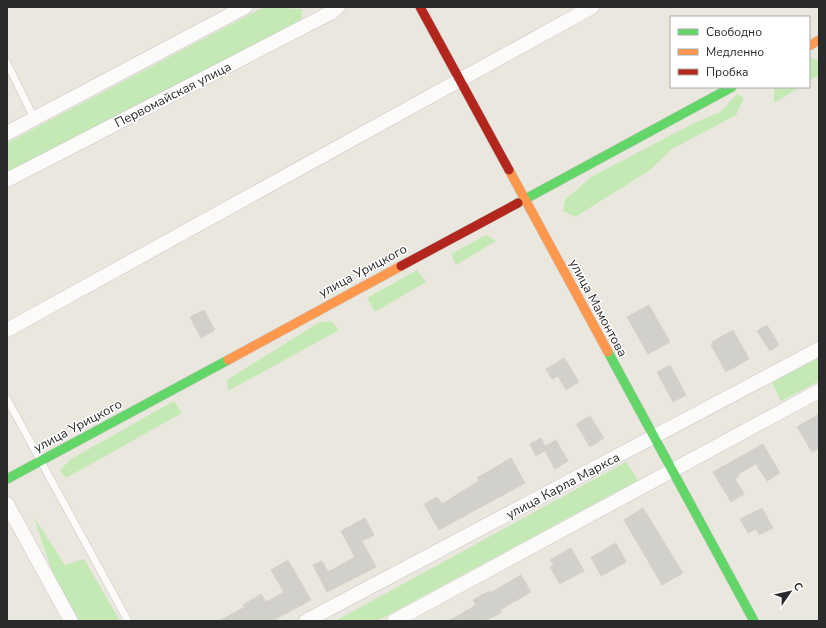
<svg xmlns="http://www.w3.org/2000/svg" width="826" height="628" viewBox="0 0 826 628" font-family="'Nunito Sans',sans-serif">
	<style>
		.green { fill: #c5e9b5 }
		.building { fill: #d2d0ca; stroke: #d4d2cb }
		.lines { fill: none; stroke-linecap: round; stroke-linejoin: round }
		.lane-casing { stroke: #c7c6c5; stroke-width: 8 }
		.street-casing { stroke: #c7c6c5; stroke-width: 15 }
		.fast-casing { stroke: #c7c6c5; stroke-width: 10 }
		.slow-casing { stroke: #c7c6c5; stroke-width: 10 }
		.jam-casing { stroke: #c7c6c5; stroke-width: 10 }
		.lane { stroke: #fcfbfa; stroke-width: 7 }
		.street { stroke: #fcfbfa; stroke-width: 14 }
		.fast { stroke: #63d668; stroke-width: 9 }
		.slow { stroke: #ff974d; stroke-width: 9 }
		.jam { stroke: #b3261e; stroke-width: 9 }
		.labels { text-anchor: middle; dominant-baseline: central; stroke-width: 3; stroke-linejoin: round; paint-order: stroke }
		.street-label { font-size: 13px; fill: #2a2a2a; stroke: #fff }
	</style>
	<rect width="100%" height="100%" fill="#eae7df"/>
	<path class="green" d="M268 7 302 9 301 23 7 180V143L260 9Z
		M810 57 819 61V75L809 81Z
		M774 87H800L774 103Z
		M737 94 744 98 736 115 672 149 650 170 575 217 563 211 565 200 591 177 696 122 720 112Z
		M486 235 496 241 456 265 451 254Z
		M417 270 426 282 375 312 367 298Z
		M331 321 339 330 228 391 227 380 318 323Z
		M819 357V381L781 401 772 383Z
		M174 401 182 413 66 478 60 470 71 459Z
		M626 462 638 480 377 621H335Z
		M34 517 65 565 84 559 120 621H79L53 575Z"/>
	<path class="building" d="M649 305 670 342 648 354 627 317Z
		M204 310 215 330 201 338 190 317Z
		M767 325 779 345 770 351 757 331Z
		M733 330 749 359 726 372 711 345 713 344 712 342Z
		M564 358 579 382 566 390 558 376 552 379 546 369Z
		M670 365 686 395 673 402 657 372Z
		M819 414V448L812 452 797 427Z
		M590 416 604 438 590 447 576 424Z
		M541 438 545 446 556 440 568 461 555 469 545 451 536 456 530 444Z
		M763 444 780 473 767 481 756 464 738 474 739 477 735 479 744 494 731 502 713 472Z
		M511 458 525 483 439 530 424 504 437 497 442 504 479 481 477 478Z
		M643 508 683 573 662 585 624 520Z
		M762 508 773 528 759 535 756 529 748 533 740 519Z
		M365 518 374 535 362 541 376 567 327 592 313 565 322 561 328 572 355 557 341 531Z
		M616 543 626 562 601 576 591 557Z
		M571 548 584 571 560 584 550 567 554 565 550 560Z
		M288 560 311 600 272 621H219L245 607 243 605 261 594 266 602 284 592 271 570Z
		M521 575 531 592 500 610 502 612 485 621H449L476 605 473 600 489 591 490 593Z"/>
	<g class="lines">
		<g class="lane-casing">
			<path id="lane" d="M7 63 34 118
				M7 399 128 621"/>
		</g>
		<g class="street-casing">
			<path id="street" d="M7 133 245 7
				M7 180 332 12 338 7
				M7 330 592 7
				M7 504 71 621
				M306 621 819 349
				M394 621 819 391"/>
		</g>
		<g class="fast-casing">
			<path id="fast" d="M518 203 732 87
				M608 352 754 621
				M7 479 228 360"/>
		</g>
		<g class="slow-casing">
			<path id="slow" d="M809 46 819 40
				M509 170 608 352
				M228 360 401 266"/>
		</g>
		<g class="jam-casing">
			<path id="jam" d="M420 7 509 170
				M401 266 518 203"/>
		</g>
		<use href="#lane" class="lane"/>
		<use href="#street" class="street"/>
		<use href="#fast" class="fast"/>
		<use href="#slow" class="slow"/>
		<use href="#jam" class="jam"/>
	</g>
	<g class="labels">
		<g class="street-label">
			<text transform="translate(173 95) rotate(-27)">Первомайская улица</text>
			<text transform="translate(363 271) rotate(-28)">улица Урицкого</text>
			<text transform="translate(598 308) rotate(62)">улица Мамонтова</text>
			<text transform="translate(78 426) rotate(-28)">улица Урицкого</text>
			<text transform="translate(563 486) rotate(-28)">улица Карла Маркса</text>
		</g>
	</g>
	<rect width="826" height="628" fill="none" stroke="#2a2a2a" stroke-width="16"/>
	<rect x="670" y="16" width="140" height="72" fill="#ffffff" stroke="#aaaaaa"/>
	<rect x="678" y="29" width="20" height="6" fill="#63d668" stroke="#aaaaaa"/>
	<text x="706" y="36" font-size="12" fill="#2a2a2a">Свободно</text>
	<rect x="678" y="49" width="20" height="6" fill="#ff974d" stroke="#aaaaaa"/>
	<text x="706" y="56" font-size="12" fill="#2a2a2a">Медленно</text>
	<rect x="678" y="69" width="20" height="6" fill="#b3261e" stroke="#aaaaaa"/>
	<text x="706" y="76" font-size="12" fill="#2a2a2a">Пробка</text>
	<g transform="translate(790 592) rotate(56)" stroke="#ffffff" stroke-width="3" paint-order="stroke">
	<path d="M0-3L7 15L0 10L-7 15Z" fill="#2a2a2a"/>
	<text y="-6" font-size="11" font-weight="bold" text-anchor="middle" fill="#2a2a2a">С</text>
	</g>
</svg>
